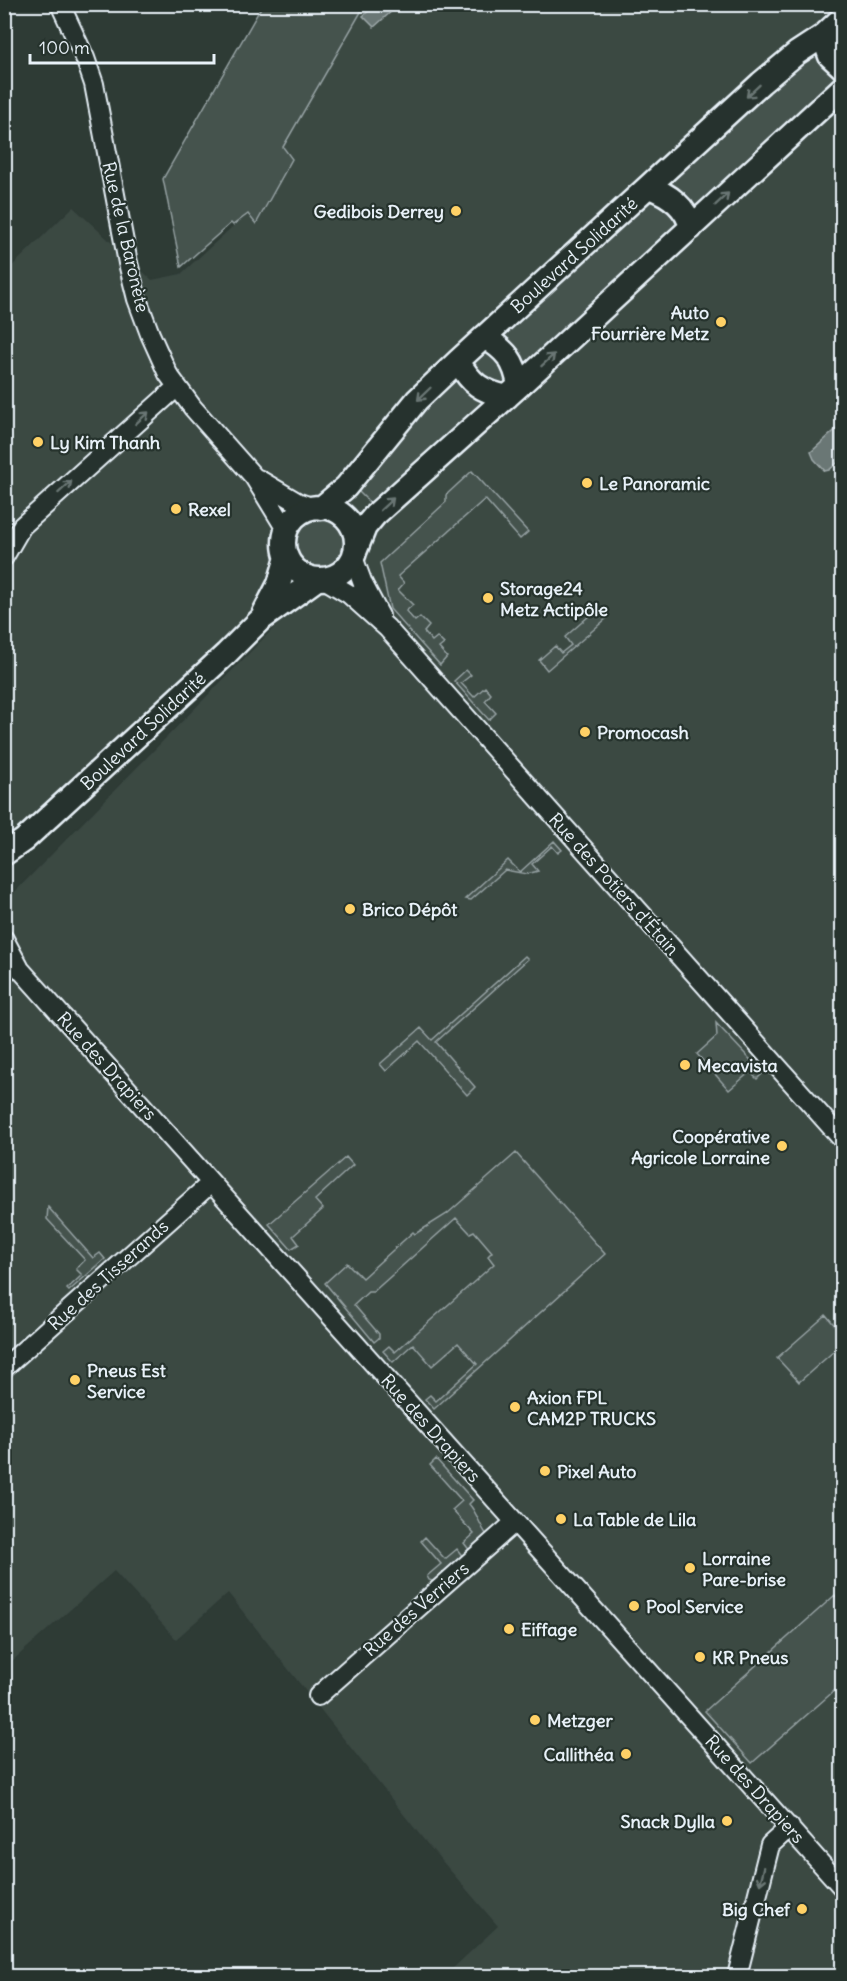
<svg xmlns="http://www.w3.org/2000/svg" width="847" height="1981" viewBox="0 0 847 1981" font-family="Delius,sans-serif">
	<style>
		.built { fill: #3b4843 }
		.green { fill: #45524e; stroke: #96a2a3; stroke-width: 1.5 }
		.water { fill: #6b7775; stroke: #9da8a9; stroke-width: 1.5 }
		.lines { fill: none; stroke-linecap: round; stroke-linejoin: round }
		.minor-casing { stroke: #e8f1f8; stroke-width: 22 }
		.major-casing { stroke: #e8f1f8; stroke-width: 27 }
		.minor { stroke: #26332d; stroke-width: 18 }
		.major { stroke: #26332d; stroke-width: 22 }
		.oneway { stroke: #6a7674 }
		.poi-dot { fill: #ffd166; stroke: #26332d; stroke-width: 2 }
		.labels { text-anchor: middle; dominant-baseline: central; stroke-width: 4.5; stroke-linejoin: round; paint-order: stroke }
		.poi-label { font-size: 18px; font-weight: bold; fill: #e8f1f8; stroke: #26332d; text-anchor: start }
		.street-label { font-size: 18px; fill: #e8f1f8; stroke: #26332d }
	</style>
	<rect width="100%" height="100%" fill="#2e3b35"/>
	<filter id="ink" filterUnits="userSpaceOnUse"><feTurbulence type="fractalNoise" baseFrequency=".0167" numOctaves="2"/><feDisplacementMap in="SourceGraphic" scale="12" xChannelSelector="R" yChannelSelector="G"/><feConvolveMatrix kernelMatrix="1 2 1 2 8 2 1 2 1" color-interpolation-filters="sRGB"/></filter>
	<g filter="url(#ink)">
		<path class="built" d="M361 5H842V42L5 864V273L73 207 152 280 181 274 243 217Z
			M842 49V1976H455L450 1971 498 1926 424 1840 228 1593 176 1639 114 1571 11 1662 5 1655V902Z"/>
		<path class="green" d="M263 4 365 5 283 147 292 159 256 224 248 214 233 225 231 223 181 267 163 179Z
			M814 49 823 65 841 79 699 209 670 190 665 180Z
			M662 201 674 216 677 223 669 237 528 369 516 349 500 332 642 202Z
			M489 352C500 358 507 369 506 382L503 385 483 379 474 367 475 359Z
			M453 376 460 383 491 401 373 506 355 488Z
			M472 471 528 532 520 539 485 499 398 576 404 583 398 590 413 605 406 611 415 621 420 617 429 626 424 632 432 641 437 637 444 644 439 648 447 657 440 665 390 609 380 563 446 502V495Z
			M294 543a27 27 0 1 1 54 0a27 27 0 1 1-54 0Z
			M598 608 607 618 547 670 539 660 555 646 561 653 571 645 565 637Z
			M466 670 471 675 461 683 474 697 485 687 491 694 485 701 496 713 489 720 454 681Z
			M554 841 562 850 558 853 552 846 532 864 538 871 527 874 505 870 471 900 465 899 508 860 520 872Z
			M525 956 528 959 436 1042 475 1087 467 1095 419 1041 386 1071 380 1064 421 1028 432 1040Z
			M716 1023 763 1073 757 1079 750 1072 729 1090 697 1054 717 1036Z
			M516 1153 605 1254 434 1409 425 1399 430 1395 436 1401 477 1364 458 1343 432 1366 413 1344 393 1362 383 1351 389 1346 395 1352 494 1264 488 1256 492 1252 474 1231 470 1233 456 1218 373 1292H368L354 1305 379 1334V1338L374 1342 325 1283 347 1263 362 1278 413 1232 415 1234 447 1214Z
			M346 1157 353 1165 315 1200 323 1209 293 1236 299 1244 291 1249 269 1224Z
			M48 1207 93 1258 100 1253 105 1259 69 1291 67 1289 82 1275 76 1269 85 1260 47 1219Z
			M826 1315 842 1334V1344L799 1382 777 1358Z
			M436 1459 473 1500 469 1504C478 1514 479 1525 487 1535L470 1551 464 1543 474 1534 452 1510 462 1501 430 1465Z
			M425 1537 445 1559 457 1549 463 1557 435 1582 429 1580 427 1576 441 1564 421 1541Z
			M835 1595 842 1604V1684L752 1763 705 1711Z"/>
		<path class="water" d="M375 5H388L393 10 374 27 363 16Z
			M842 424V459L829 470 825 471 814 459 811 452Z"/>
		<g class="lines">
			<g class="minor-casing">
				<path id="minor" d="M60 4 85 58 94 84 128 263 137 299 150 334 168 374 193 408 254 477 287 531
					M258 479 297 502 314 508
					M4 557 22 526 177 387
					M353 557 363 584 380 616
					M324 579 349 594 387 628 842 1139
					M4 939 19 967
					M4 958 19 968 842 1887
					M4 1368 211 1183
					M318 1696 515 1522
					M737 1976 770 1845 790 1827"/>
			</g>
			<g class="major-casing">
				<path id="major" d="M823 36 830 56 842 67
					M649 187C668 194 687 207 691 228
					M484 337C506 350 515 361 519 386
					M458 361C471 384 481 391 507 397
					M284 543a36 36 0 1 1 72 0a36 36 0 1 1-72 0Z
					M321 508 346 487 417 400 458 361 761 83 797 53 823 36 842 18
					M355 552 365 527 375 515 519 386 842 88
					M264 613 279 584 287 557
					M4 854 24 840 226 654 260 620 317 579"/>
			</g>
			<use href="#minor" class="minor"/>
			<use href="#major" class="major"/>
		</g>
		<defs><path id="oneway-shaft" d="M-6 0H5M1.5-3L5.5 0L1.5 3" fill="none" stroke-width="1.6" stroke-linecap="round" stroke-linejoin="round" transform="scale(1.5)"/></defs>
		<g class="oneway">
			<use href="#oneway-shaft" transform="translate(753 91) rotate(137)"/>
			<use href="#oneway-shaft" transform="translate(722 199) rotate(-43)"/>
			<use href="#oneway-shaft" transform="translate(548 360) rotate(-43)"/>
			<use href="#oneway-shaft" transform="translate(424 394) rotate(136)"/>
			<use href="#oneway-shaft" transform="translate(142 418) rotate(-42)"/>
			<use href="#oneway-shaft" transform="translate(65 487) rotate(-42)"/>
			<use href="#oneway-shaft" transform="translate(387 504) rotate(-43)"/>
			<use href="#oneway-shaft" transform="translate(762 1876) rotate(104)"/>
		</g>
	</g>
	<g class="poi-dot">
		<circle cx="456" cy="211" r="6"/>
		<circle cx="721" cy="322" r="6"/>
		<circle cx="38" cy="442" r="6"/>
		<circle cx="587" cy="483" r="6"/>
		<circle cx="176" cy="509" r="6"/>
		<circle cx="488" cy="598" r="6"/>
		<circle cx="585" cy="732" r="6"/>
		<circle cx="350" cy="909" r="6"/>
		<circle cx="685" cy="1065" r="6"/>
		<circle cx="782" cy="1146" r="6"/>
		<circle cx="75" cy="1380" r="6"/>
		<circle cx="515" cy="1407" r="6"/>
		<circle cx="545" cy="1471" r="6"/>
		<circle cx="561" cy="1519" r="6"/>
		<circle cx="690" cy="1568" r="6"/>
		<circle cx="634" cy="1606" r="6"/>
		<circle cx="509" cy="1629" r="6"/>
		<circle cx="700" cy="1657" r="6"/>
		<circle cx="535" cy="1720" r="6"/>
		<circle cx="626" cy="1754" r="6"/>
		<circle cx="727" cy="1821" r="6"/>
		<circle cx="802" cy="1909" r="6"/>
	</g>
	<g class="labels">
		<g class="poi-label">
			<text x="444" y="211" text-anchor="end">Gedibois Derrey</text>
			<text x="709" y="312" text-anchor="end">Auto<tspan x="709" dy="21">Fourrière Metz</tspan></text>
			<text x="50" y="442">Ly Kim Thanh</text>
			<text x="599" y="483">Le Panoramic</text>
			<text x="188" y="509">Rexel</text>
			<text x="500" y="588">Storage24<tspan x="500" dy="21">Metz Actipôle</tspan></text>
			<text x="597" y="732">Promocash</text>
			<text x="362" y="909">Brico Dépôt</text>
			<text x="697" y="1065">Mecavista</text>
			<text x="770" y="1136" text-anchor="end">Coopérative<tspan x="770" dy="21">Agricole Lorraine</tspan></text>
			<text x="87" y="1370">Pneus Est<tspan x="87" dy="21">Service</tspan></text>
			<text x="527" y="1397">Axion FPL<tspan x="527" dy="21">CAM2P TRUCKS</tspan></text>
			<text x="557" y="1471">Pixel Auto</text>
			<text x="573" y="1519">La Table de Lila</text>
			<text x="702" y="1558">Lorraine<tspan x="702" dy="21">Pare-brise</tspan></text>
			<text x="646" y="1606">Pool Service</text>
			<text x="521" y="1629">Eiffage</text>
			<text x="712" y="1657">KR Pneus</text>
			<text x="547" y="1720">Metzger</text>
			<text x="614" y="1754" text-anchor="end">Callithéa</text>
			<text x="715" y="1821" text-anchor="end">Snack Dylla</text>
			<text x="790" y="1909" text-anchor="end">Big Chef</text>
		</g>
		<g class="street-label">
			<text transform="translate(126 237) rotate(77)">Rue de la Baronète</text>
			<text transform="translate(574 255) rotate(-42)">Boulevard Solidarité</text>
			<text transform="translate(143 731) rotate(-43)">Boulevard Solidarité</text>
			<text transform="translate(614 884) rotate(48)">Rue des Potiers d'Étain</text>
			<text transform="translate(107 1066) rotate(48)">Rue des Drapiers</text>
			<text transform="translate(108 1275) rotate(-42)">Rue des Tisserands</text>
			<text transform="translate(431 1428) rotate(48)">Rue des Drapiers</text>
			<text transform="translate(416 1609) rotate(-41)">Rue des Verriers</text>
			<text transform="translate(755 1789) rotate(48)">Rue des Drapiers</text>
		</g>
	</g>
	<rect width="847" height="1981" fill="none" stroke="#26332d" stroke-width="24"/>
	<rect x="12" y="12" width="823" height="1957" fill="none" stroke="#e8f1f8" stroke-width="2" filter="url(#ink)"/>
	<path d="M30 54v9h184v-9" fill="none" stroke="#e8f1f8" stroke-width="3"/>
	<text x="39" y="54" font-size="18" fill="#e8f1f8" stroke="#26332d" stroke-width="4.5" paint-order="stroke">100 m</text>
</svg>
